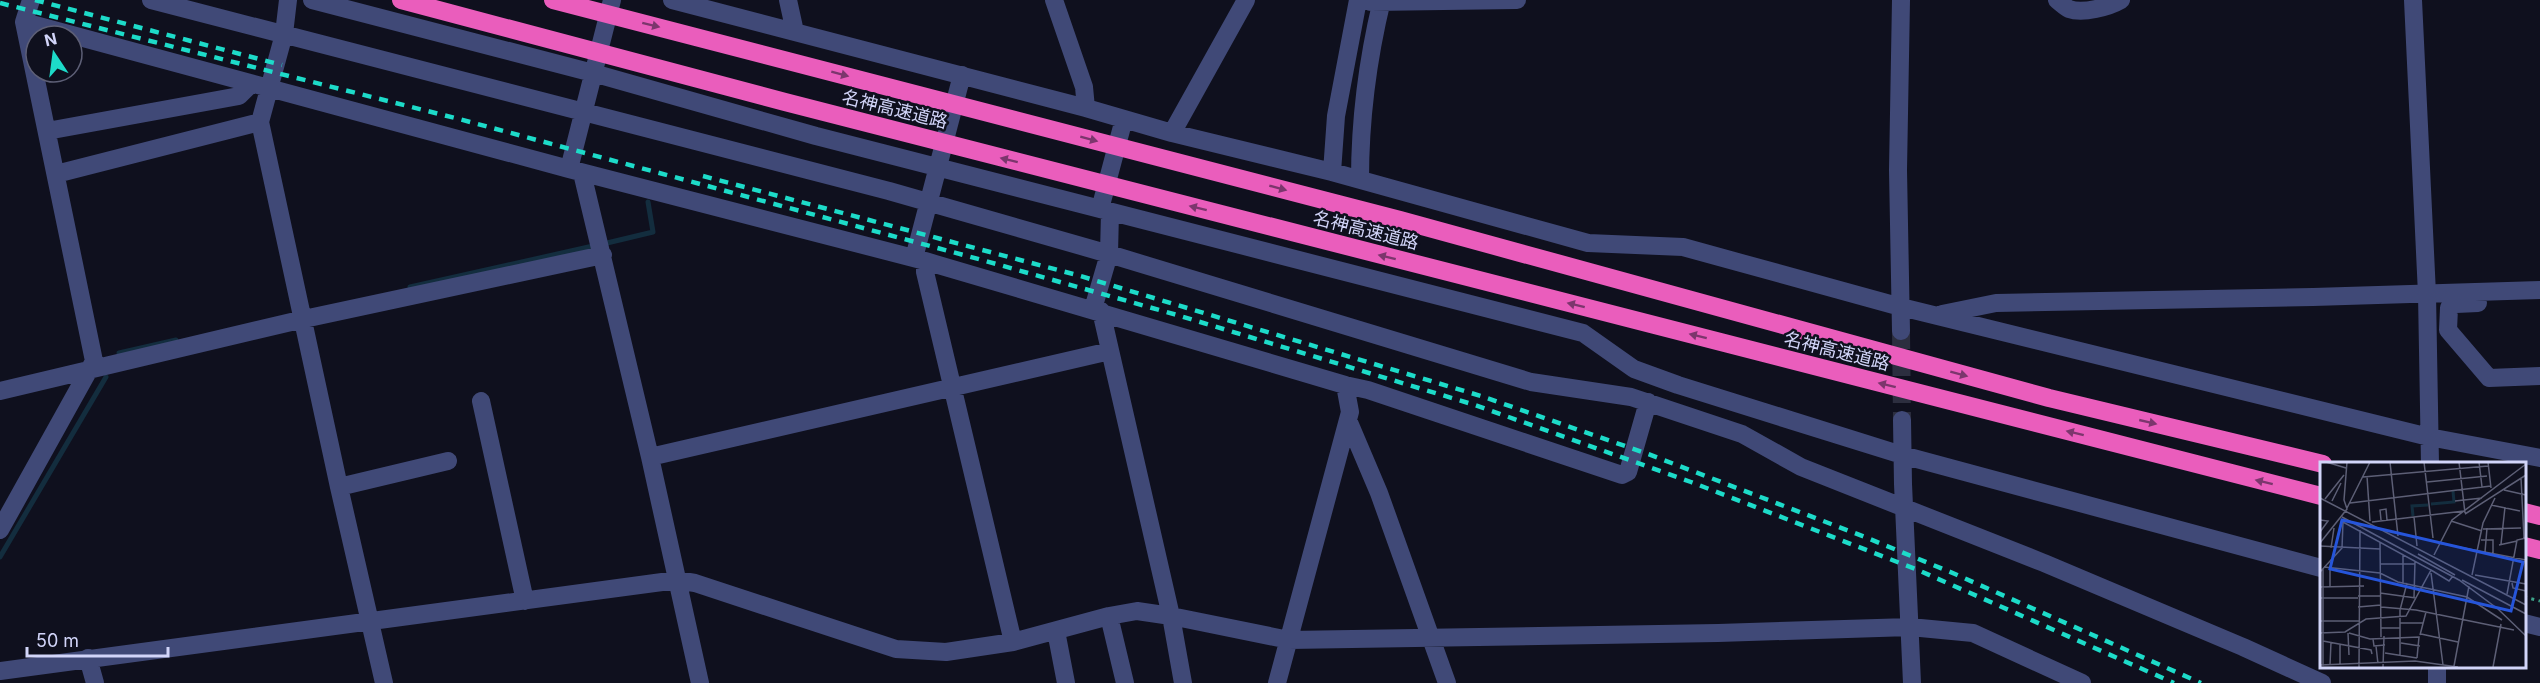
<svg xmlns="http://www.w3.org/2000/svg" width="2540" height="683" viewBox="0 0 2540 683" font-family="Inter,'Noto Sans JP',sans-serif">
	<style>
		.lines { fill: none; stroke-linecap: round; stroke-linejoin: round }
		.stream { stroke: #132d3e; stroke-width: 5 }
		.minor-tunnel { stroke: #2c2e3f; stroke-width: 18; stroke-dasharray: 18 9; stroke-linecap: butt }
		.path { stroke: #3da389; stroke-width: 3; stroke-dasharray: 3 4.5; stroke-linecap: butt }
		.minor { stroke: #404977; stroke-width: 18 }
		.highway { stroke: #ea5dbc; stroke-width: 18 }
		.rail { stroke: #1ddbc9; stroke-width: 4.5; stroke-dasharray: 9 8; stroke-linecap: butt }
		.highway-bridge { stroke: #ea5dbc; stroke-width: 18 }
		.oneway { fill: #7c366d }
		.labels { text-anchor: middle; dominant-baseline: central; stroke-width: 5; stroke-linejoin: round; paint-order: stroke }
		.street-label { font-size: 18px; fill: #d2d5f9; stroke: #0f101e }
		.inset-river { fill: none; stroke: #132d3e; stroke-width: 3 }
		.inset-road { fill: none; stroke: #5d5f76; stroke-width: 1.5 }
		.view { fill: #2655da; fill-opacity: 0.15; stroke: #2655da; stroke-width: 3 }
		.inset-edge { fill: none; stroke: #d2d5f9; stroke-width: 3 }
	</style>
	<rect width="100%" height="100%" fill="#0f101e"/>
	<g class="lines">
		<path class="stream" d="M607 243 653 232 648 202
			M410 287 593 246
			M119 353 176 340
			M0 557 106 377"/>
		<path class="minor-tunnel" d="M1901 331 1902 420"/>
		<path class="path" d="M2524 597 2540 601"/>
		<path class="minor" d="M151 0 889 191 1109 254 1531 382 1631 397 1742 434 1801 467 2044 563 2243 647 2322 683
			M288 0 284 34 260 122 339 487 384 683
			M312 0 593 73 816 136 1583 333 1634 369 1678 385 1902 455 2321 568
			M672 0 1086 108 1172 133 1332 172 1588 243 1683 247 1901 307 2429 437 2540 458
			M788 0 795 32
			M1054 0 1084 87 1086 108
			M2057 0C2060 2 2065 7 2069 9 2083 14 2109 7 2121 0
			M2413 0 2427 294 2430 464
			M1371 2 1517 0
			M24 22 31 0
			M47 131 239 96 251 84
			M1172 133 1246 0
			M569 169 612 0
			M1332 172 1336 116 1358 0
			M582 173 650 457 700 683
			M56 174 260 122
			M1360 180C1360 117 1367 62 1382 0
			M1100 209 1124 119
			M914 258 962 75
			M925 261V272L1013 642
			M2478 303 2456 304 2449 308 2448 330 2489 378 2540 376
			M1093 309 1109 254 1110 212
			M1101 311 1171 616 1183 683
			M1942 314 1996 303 2313 297 2540 290
			M1901 331 1898 170 1901 0
			M1345 385 1368 390 1622 475 1628 472 1648 402
			M0 391 304 319 603 255
			M481 401 525 601
			M1348 420 1379 493 1447 683
			M1902 420 1903 484 1912 683
			M650 457 1110 351
			M339 487 448 461
			M0 530 94 361 24 22 569 169 925 261 1345 385 1350 412 1277 683
			M1109 616 1125 683
			M2524 623 2540 627
			M1056 631 1066 683
			M88 658 95 683
			M2437 666V683
			M0 671 677 580 695 583 896 649 946 652 1013 642 1109 616 1137 611 1171 616 1289 640 1718 633 1910 627 1973 633 2082 683"/>
		<path class="highway" d="M2524 512 2540 516
			M2524 546 2540 550"/>
		<path class="rail" d="M35 0 282 65
			M0 3 459 119 982 260 1177 315 1475 405 1691 482 1918 570 2174 683
			M703 176 1077 275 1481 396 1648 454 1865 537 1955 574 2201 683"/>
		<path class="highway-bridge" d="M401 0 785 102 2321 496
			M553 0 1400 220 2049 398 2323 464"/>
	</g>
	<defs><path id="oneway-solid" d="M-6-.8H1V-3.2L6.5 0L1 3.2V.8H-6Z" transform="scale(1.5)"/></defs>
	<g class="oneway">
		<use href="#oneway-solid" transform="translate(651 25) rotate(14)"/>
		<use href="#oneway-solid" transform="translate(840 74) rotate(15)"/>
		<use href="#oneway-solid" transform="translate(1089 139) rotate(15)"/>
		<use href="#oneway-solid" transform="translate(1009 160) rotate(-166)"/>
		<use href="#oneway-solid" transform="translate(1278 188) rotate(15)"/>
		<use href="#oneway-solid" transform="translate(1198 208) rotate(-166)"/>
		<use href="#oneway-solid" transform="translate(1387 257) rotate(-166)"/>
		<use href="#oneway-solid" transform="translate(1576 305) rotate(-166)"/>
		<use href="#oneway-solid" transform="translate(1698 336) rotate(-166)"/>
		<use href="#oneway-solid" transform="translate(1959 374) rotate(15)"/>
		<use href="#oneway-solid" transform="translate(1887 385) rotate(-166)"/>
		<use href="#oneway-solid" transform="translate(2148 422) rotate(13)"/>
		<use href="#oneway-solid" transform="translate(2075 433) rotate(-166)"/>
		<use href="#oneway-solid" transform="translate(2264 482) rotate(-166)"/>
	</g>
	<g class="labels">
		<g class="street-label">
			<text transform="translate(895 109) rotate(14)">名神高速道路</text>
			<text transform="translate(1366 230) rotate(14)">名神高速道路</text>
			<text transform="translate(1837 351) rotate(14)">名神高速道路</text>
		</g>
	</g>
	<g transform="translate(2320 462)">
		<rect width="206" height="206" fill="#0f101e"/>
		<path class="inset-river" d="M111 42 134 40 133 29M93 54 92 44 108 43"/>
		<path class="inset-road" d="M6 0 26 6M70 0 78 74M104 0 113 76M139 0 145 51M159 0 162 25M168 0 171 26M47 14 50 59M43 15 168 4M201 16 204 76M107 20 167 14M184 28 206 33M0 36 206 143M5 37 24 13M12 39 21 21M135 39 162 36M30 41 171 24M171 43 200 49M27 46 50 0M145 52 206 13M22 55 139 118 178 147 206 174M94 55 97 84M0 58 8 59 0 70M61 58 60 48 66 47 67 58M131 59 162 69M52 60 144 49M163 67 201 66M161 78H173V92M60 80 61 175M0 81 27 47 24 38 27 0M118 81 206 98M181 82 185 45M179 83 197 79M0 84 60 87M11 86 14 66M165 90 167 66M98 92 135 113M114 93 132 58 206 2M60 102H95M4 105 60 111 78 120 147 135 182 158M10 106V125M3 107V204M111 108 129 119 133 114M0 110 22 86 23 60 111 108 86 154 46 157 25 170 0 171M111 111 123 203M152 113 163 61 175 36M155 113 206 122M142 118 206 152M83 121V92M192 121 193 126 206 129M0 125 44 124M60 131 96 136M187 132 197 78 206 76M38 134H60M0 136H38M94 136 95 99M38 145 61 143M61 145 96 148 194 168M0 159H39M80 161H103M61 166H80M28 171 29 193M29 171 50 177 99 175 97 196M101 172 138 180M100 173 106 150M53 177 54 184 65 183M3 179 51 188 52 192M81 181 100 184M20 182V203M56 184 58 202M65 191 97 196M80 194V148L87 121M0 203 95 199 138 205M10 203 11 180M134 204 149 124M39 205 40 68M63 205 64 174M173 205 181 162"/>
		<path class="view" d="M22 58 203 100 191 149 10 107Z"/>
		<rect width="206" height="206" class="inset-edge"/>
	</g>
	<g transform="translate(54 54) rotate(347)"><circle r="28" fill="#0f101e" stroke="#5d5f76" stroke-width="1.5"/>
	<path d="M0-4.5L10 22L0 15L-10 22Z" fill="#1ddbc9"/>
	<text y="-9" font-size="16" font-weight="bold" text-anchor="middle" fill="#d2d5f9">N</text>
	</g>
	<path d="M27 647v9h141v-9" fill="none" stroke="#d2d5f9" stroke-width="3"/>
	<text x="36" y="647" font-size="18" fill="#d2d5f9" stroke="#0f101e" stroke-width="4.5" paint-order="stroke">50 m</text>
</svg>
